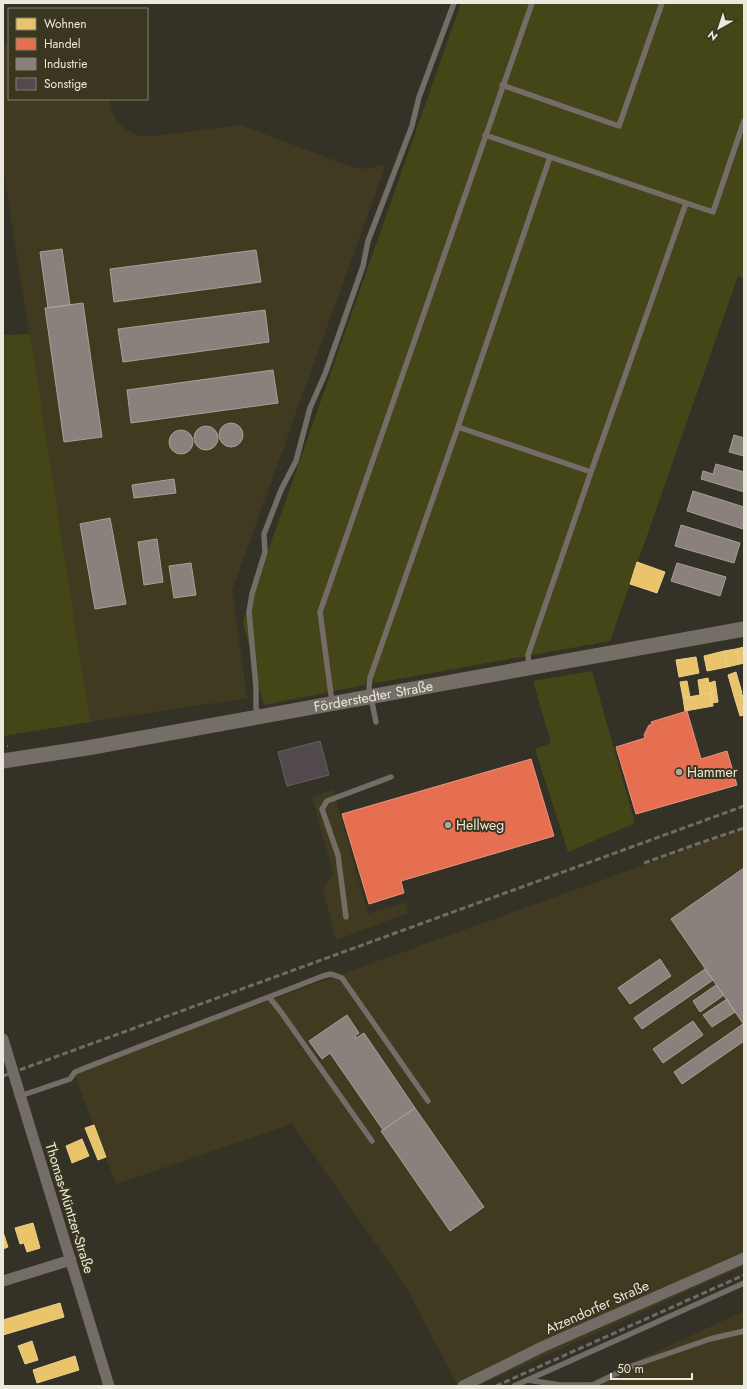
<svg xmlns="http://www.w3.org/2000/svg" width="747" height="1389" viewBox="0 0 747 1389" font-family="Jost,sans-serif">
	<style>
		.built { fill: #403b20 }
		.green { fill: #444617 }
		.homes { fill: #e9c46a; stroke: #eacf8c }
		.shops { fill: #e76f51; stroke: #e8947b }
		.industry { fill: #8a817c; stroke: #a7a099 }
		.building { fill: #51494d; stroke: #656160 }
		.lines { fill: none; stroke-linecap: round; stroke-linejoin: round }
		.path { stroke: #6f6962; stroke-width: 2; stroke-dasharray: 1 3; stroke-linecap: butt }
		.lane { stroke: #746c66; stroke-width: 5.5 }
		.street { stroke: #746c66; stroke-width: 11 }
		.secondary { stroke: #756e66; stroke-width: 15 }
		.rail { stroke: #706c63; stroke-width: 3; stroke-dasharray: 6 3; stroke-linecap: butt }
		.poi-dot { fill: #aba99c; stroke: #3a3620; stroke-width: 1.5 }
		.labels { text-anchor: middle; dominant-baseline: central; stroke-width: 4; stroke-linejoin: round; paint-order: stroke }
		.street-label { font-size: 14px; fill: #ebe9dc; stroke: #3a3620 }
		.poi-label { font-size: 14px; fill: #ebe9dc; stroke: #3a3620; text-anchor: start }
	</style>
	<rect width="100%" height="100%" fill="#343226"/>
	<path class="built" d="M9 42V99H109L114 117 124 129 138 136H156L241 125 352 167 367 169 386 164 232 590 247 698 90 722 3 167V43Z
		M333 789 368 914 406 902 408 913 336 940 323 890 333 873 312 797Z
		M744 829V1266L478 1386H458L406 1287 292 1124 116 1184 73 1071Z
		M744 1311V1386H582Z"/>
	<path class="green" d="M461 3H744V278L738 276 610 641 376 683 372 678 367 679 365 685 264 705 243 622Z
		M30 334 90 722 3 736V335Z
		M592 671 635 823 568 852 535 749 551 743 533 681Z"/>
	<path class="homes" d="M637 562 665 572 657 593 630 584Z
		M744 647V663L740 664 736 649Z
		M736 649 740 664 727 667 724 651Z
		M724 651 727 667 707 671 704 656Z
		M696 657 699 673 679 677 676 660Z
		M736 672 742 693 734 696 728 675Z
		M708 678 711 693 700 695 698 680Z
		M687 681 690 697 683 698 680 682Z
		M715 681 718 702 712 703 709 683Z
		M711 693 713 706 685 711 683 698Z
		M742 694 744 702 742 703 744 715 740 716 734 696Z
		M94 1125 106 1157 98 1160 85 1128Z
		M82 1139 89 1156 72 1163 66 1146Z
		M33 1223 40 1248 27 1252 24 1243 20 1244 15 1228Z
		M3 1232 8 1247 3 1249Z
		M60 1303 64 1317 3 1335V1320Z
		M32 1341 38 1360 25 1364 18 1346Z
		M75 1356 79 1370 37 1383 33 1370Z"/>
	<path class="shops" d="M687 711 701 759 727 751 737 785 636 814 616 747 645 738 644 735 649 725H652L651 722Z
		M531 759 554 836 401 881 404 893 369 904 342 814Z"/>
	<path class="industry" d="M62 249 70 305 48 308 40 252Z
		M256 250 261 282 114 302 110 269Z
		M83 303 102 437 64 442 45 308Z
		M265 310 269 342 123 362 118 329Z
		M273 370 278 403 131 423 127 390Z
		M219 435a12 12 0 1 1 24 0a12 12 0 1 1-24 0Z
		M194 438a12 12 0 1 1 24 0a12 12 0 1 1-24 0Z
		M169 442a12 12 0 1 1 24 0a12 12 0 1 1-24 0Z
		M734 435 744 438V456L729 452Z
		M716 464 744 472V492L701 479 703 471 713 474Z
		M174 479 176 493 134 498 132 485Z
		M693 491 744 507 743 529 687 511Z
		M110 518 126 604 95 609 80 524Z
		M681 525 740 543 734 563 675 546Z
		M157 539 163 582 144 585 138 542Z
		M191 563 196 595 174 598 169 566Z
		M677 563 726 577 720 596 671 581Z
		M744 868V1025L671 919Z
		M660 959 671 976 630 1004 618 988Z
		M705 969 713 980 642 1029 634 1018Z
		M716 985 724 995 700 1012 693 1001Z
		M727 999 735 1012 712 1027 703 1015Z
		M347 1015 359 1033 355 1036 356 1038 364 1033 415 1108 383 1130 330 1053 322 1059 309 1041Z
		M693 1021 703 1035 663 1063 653 1049Z
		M743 1024 744 1041 682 1084 674 1072Z
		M415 1108 484 1207 450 1231 381 1131Z"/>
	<path class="building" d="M320 741 329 775 287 786 278 752Z"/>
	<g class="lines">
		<path class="path" d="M3 746H10"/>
		<path class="lane" d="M502 85 619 126 662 3
			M485 135 550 157
			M458 427 591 472
			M529 667 528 655 591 472 686 203
			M332 702 320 612 532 3
			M258 716 256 707V687L249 612 252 594 265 552 264 534 281 490 296 461 310 408 325 374 363 266 368 241 412 126 419 97 454 3
			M376 722 369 688 370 678 458 427 550 157 713 212 744 121
			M346 917 338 855 322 809 327 801 391 777
			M269 997 281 1012 372 1141
			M20 1096 70 1079 75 1072C158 1039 241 1008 323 976L331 974 342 978 428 1101
			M528 1380 560 1385H593L632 1366 710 1339 744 1331
			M514 1386 744 1283"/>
		<path class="street" d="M3 1039 109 1386
			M3 1281 71 1260
			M463 1386 542 1347 744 1258"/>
		<path class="secondary" id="s1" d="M3 761 87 748 744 629"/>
		<path class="rail" d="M644 863 694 845 744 828
			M3 1076 744 806
			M496 1386 744 1275"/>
	</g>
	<g class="poi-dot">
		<circle cx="679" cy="772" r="4"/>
		<circle cx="448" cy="825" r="4"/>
	</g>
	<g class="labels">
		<g class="street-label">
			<text stroke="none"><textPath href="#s1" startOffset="376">Förderstedter Straße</textPath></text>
			<text transform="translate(70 1208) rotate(73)">Thomas-Müntzer-Straße</text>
			<text transform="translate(597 1307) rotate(-24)">Atzendorfer Straße</text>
		</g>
		<g class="poi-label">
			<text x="687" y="772">Hammer</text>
			<text x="456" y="825">Hellweg</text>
		</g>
	</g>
	<rect width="747" height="1389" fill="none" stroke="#ebe9dc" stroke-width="8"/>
	<rect x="8" y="8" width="140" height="92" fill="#3a3620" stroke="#817e6b"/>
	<rect x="16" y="18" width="20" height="12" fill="#e9c46a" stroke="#817e6b"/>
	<text x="44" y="28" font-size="12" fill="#ebe9dc">Wohnen</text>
	<rect x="16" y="38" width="20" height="12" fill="#e76f51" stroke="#817e6b"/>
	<text x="44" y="48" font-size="12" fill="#ebe9dc">Handel</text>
	<rect x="16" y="58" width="20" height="12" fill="#8a817c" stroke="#817e6b"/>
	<text x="44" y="68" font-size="12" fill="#ebe9dc">Industrie</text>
	<rect x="16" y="78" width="20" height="12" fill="#51494d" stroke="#817e6b"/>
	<text x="44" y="88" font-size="12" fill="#ebe9dc">Sonstige</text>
	<g transform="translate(719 28) rotate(219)" stroke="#3a3620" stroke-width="3" paint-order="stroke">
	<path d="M0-3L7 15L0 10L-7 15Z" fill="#ebe9dc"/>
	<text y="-6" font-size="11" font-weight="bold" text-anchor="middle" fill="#ebe9dc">N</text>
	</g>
	<path d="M611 1373v6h81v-6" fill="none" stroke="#ebe9dc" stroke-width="2"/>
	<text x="617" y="1373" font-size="12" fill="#ebe9dc" stroke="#3a3620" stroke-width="3" paint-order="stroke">50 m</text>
</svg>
